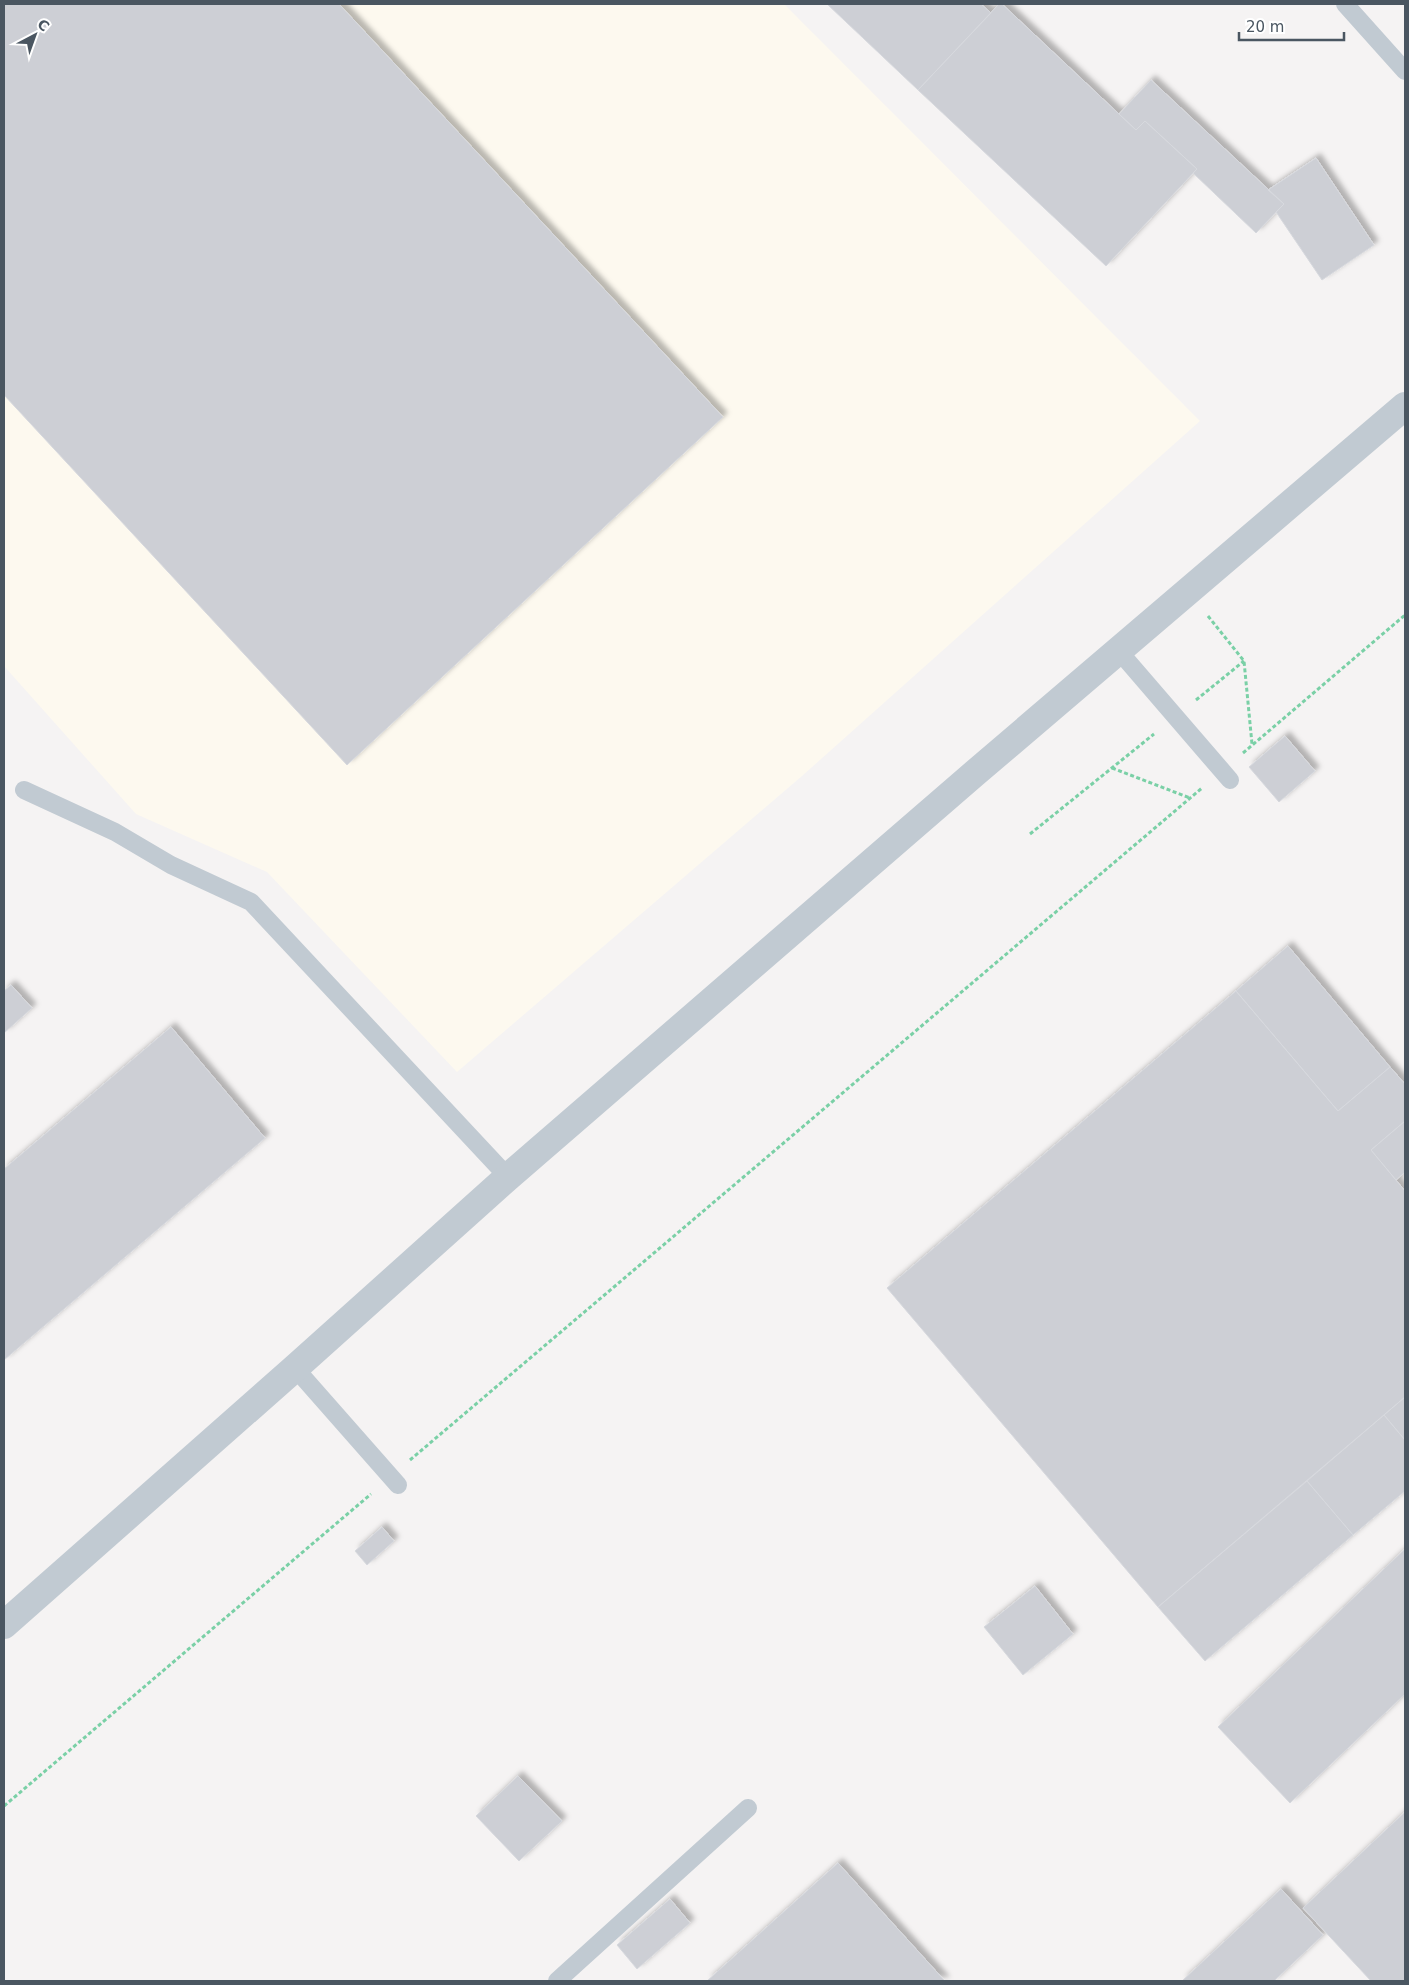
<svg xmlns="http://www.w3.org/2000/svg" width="1409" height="1985" viewBox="0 0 1409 1985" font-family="'DejaVu Sans',sans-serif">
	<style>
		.commercial { fill: #fdf9ef }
		.building { fill: #cdcfd5; stroke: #d7d9de; filter: url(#shadow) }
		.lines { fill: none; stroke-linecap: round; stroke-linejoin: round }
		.path { stroke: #7ad0a6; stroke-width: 3; stroke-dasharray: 4 2.5; stroke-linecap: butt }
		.service { stroke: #c1cad2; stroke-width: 18 }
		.minor { stroke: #c1cad2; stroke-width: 28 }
	</style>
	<defs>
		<filter id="shadow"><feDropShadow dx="4.5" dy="-4.5" stdDeviation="2.5" flood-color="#0004"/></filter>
	</defs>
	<rect width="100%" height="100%" fill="#f5f3f3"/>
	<path class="commercial" d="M4 4H784L1200 421 802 776 457 1072 267 872 136 814 4 666Z"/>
	<path class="building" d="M4 4H339L723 417 347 765 4 395Z
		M827 4H981L991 13 918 90Z
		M999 4H1002L1136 130 1145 121 1197 169 1106 266 918 90Z
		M1151 80 1284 204 1256 233 1193 173 1197 169 1145 121 1136 130 1119 114Z
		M1316 158 1374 245 1322 280 1276 212 1284 204 1268 190Z
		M1285 736 1315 771 1279 802 1249 767Z
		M1288 946 1390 1067 1338 1111 1236 991Z
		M11 985 32 1008 4 1033V991Z
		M1236 991 1338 1111 1390 1067 1405 1084V1121L1371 1150 1405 1191V1397L1158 1607 887 1288Z
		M171 1027 265 1138 4 1360V1169Z
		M1405 1121V1172L1396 1180 1371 1150Z
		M1405 1397V1440L1384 1415Z
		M1384 1415 1405 1440V1491L1353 1535 1307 1481Z
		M1307 1481 1353 1535 1205 1661 1158 1607Z
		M382 1527 394 1541 367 1565 355 1551Z
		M1405 1549V1694L1290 1803 1218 1727Z
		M1035 1586 1073 1634 1023 1675 984 1627Z
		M518 1776 562 1821 519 1861 476 1816Z
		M1405 1812V1981H1371L1303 1908Z
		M838 1863 945 1981H707Z
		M1281 1889 1323 1935 1274 1981H1182Z
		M670 1899 690 1923 637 1969 617 1945Z"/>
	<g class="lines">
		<path class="path" d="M1208 616 1244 661 1252 744
			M1196 700 1244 661
			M1243 753 1405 615
			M1112 768 1190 798
			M1030 834 1154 734
			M410 1460 1202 788
			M4 1806 371 1494"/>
		<path class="service" d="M1345 4 1405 71
			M1118 650 1230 780
			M24 790 115 832 171 865 251 902 508 1177
			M295 1368 398 1485
			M557 1981 748 1808"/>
		<path class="minor" d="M4 1625 295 1368 508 1177 975 773 1405 406"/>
	</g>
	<rect width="1409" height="1985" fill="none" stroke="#4a5661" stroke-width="10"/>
	<g transform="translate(35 35) rotate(41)" stroke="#ffffff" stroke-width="4" paint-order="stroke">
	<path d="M0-4L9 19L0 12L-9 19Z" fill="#4a5661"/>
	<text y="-8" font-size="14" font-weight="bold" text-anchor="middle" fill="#4a5661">С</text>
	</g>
	<path d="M1239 32v8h105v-8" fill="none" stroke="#4a5661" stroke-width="2.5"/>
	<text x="1246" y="32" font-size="15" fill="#4a5661" stroke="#ffffff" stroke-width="4" paint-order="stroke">20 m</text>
</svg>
